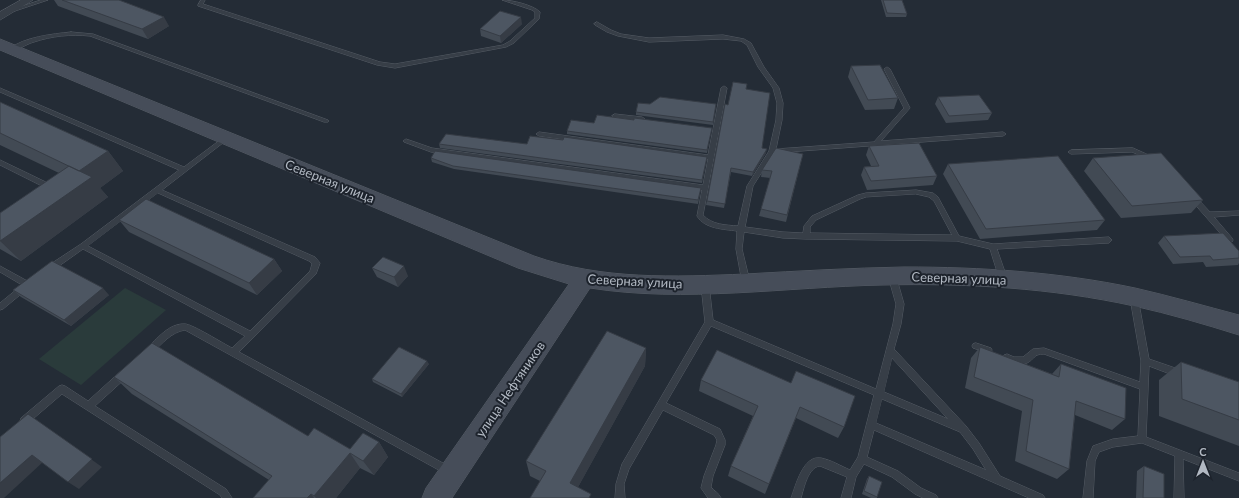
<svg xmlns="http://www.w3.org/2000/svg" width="1239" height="498" viewBox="0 0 1239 498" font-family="Lato,sans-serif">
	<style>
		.green { fill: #2a3b3b }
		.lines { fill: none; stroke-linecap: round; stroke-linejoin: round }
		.lane-casing { stroke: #555c65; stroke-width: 1 }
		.street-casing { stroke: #555c65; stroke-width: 1 }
		.secondary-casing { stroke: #555c65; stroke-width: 1 }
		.lane { fill: #373e47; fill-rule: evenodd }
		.street { fill: #373e47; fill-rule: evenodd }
		.secondary { fill: #464d59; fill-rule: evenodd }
		.wall { fill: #424a54 }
		.shaded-wall { fill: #363c45 }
		.building { fill: #4d5662; stroke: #363c45 }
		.labels { text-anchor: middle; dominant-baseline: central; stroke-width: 4; stroke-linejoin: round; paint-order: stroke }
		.street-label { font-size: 13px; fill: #b2b9c3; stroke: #1d232c }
	</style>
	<rect width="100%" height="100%" fill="#242c36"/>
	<path class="green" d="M125 288 166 310 81 385 39 359Z"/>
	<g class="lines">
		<g class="lane-casing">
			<path id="lane" d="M41 0H48L15 11 11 10Z
				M201 0H205L203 4 380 62 395 64 503 45 510 41 535 18V12L532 10 502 0C512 0 533 5 540 12L539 19 514 43 506 47 395 68 377 65 198 6V5Z
				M597 22 611 30 621 34 649 38 723 35 744 39 751 43 764 67 779 88 783 103 782 120 776 149 874 142 904 108 884 69 887 67 890 69 910 108 881 141 1003 132 1006 134 1003 136 774 153 753 186 745 227 783 232 803 233 804 226 812 216 858 195 866 193 916 190 933 193 938 197 959 236 993 244 1109 237 1112 240 1109 243 997 249 1007 278 1006 280H1000L999 278 990 249 957 241 806 239 783 238 744 232 742 249 750 282 749 284H743L742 282 736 249 737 231C723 229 705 229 697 216L702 190 431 152 404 142 403 141 406 139 432 148 703 185 708 159 539 136 536 134 539 132 708 155 721 88 724 86 727 88 703 215C712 225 726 225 738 226L747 186 769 151 776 120 777 103 773 88 758 67 747 45 741 41 723 39 649 42 618 36 607 32 595 25 594 24ZM916 194 929 197 934 201 952 235 810 233V227L816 220 860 199 866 197Z
				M71 32 93 34 328 120 329 121 328 122H324L90 36C71 34 52 36 34 42 26 44 18 51 10 50L9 49C24 37 52 34 71 32Z
				M0 88 184 167 224 137H228L229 138 228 139 162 190 315 257 320 263 316 274 239 352 452 468 453 471 452 474 449 475 446 474 185 330C171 332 162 344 152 353L149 354 146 353 145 351 146 349C157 339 169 323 185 324 192 324 224 344 232 348L245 336 83 249 52 271H46L45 269 46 267 81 244 179 170 0 92ZM158 193 309 261 312 264 310 271 250 331 88 246Z
				M615 114 642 117 645 119 642 121 613 117 612 116Z
				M1133 148 1153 157 1154 158 1151 160 1132 152 1071 154 1068 152 1071 150Z
				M0 160 52 185 53 187 52 189H48L0 165Z
				M1191 196H1195L1210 212 1239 211V215L1214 217 1232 238 1233 240 1232 242H1228L1191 200 1190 198Z
				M0 266 31 283 32 285 31 287H26V290L3 309 0 310V303L22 285 0 272Z
				M892 273 895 274 896 276 904 304 901 324 894 349 966 426 979 443 1000 476 1043 495 1045 498H1029L874 430 867 457 898 471 921 488 936 495 938 498H923L915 494 892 477 864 464 856 477 851 498H841L847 477 820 466C808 467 804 488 801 498H791C796 485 803 455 821 458 831 460 841 466 850 470L858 457 874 395 711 326 666 403 720 429 725 440V445L713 476 711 487C714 491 719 493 721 498H708L701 488 704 476 716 445 717 440 714 435 663 410 629 469 624 484 625 498H615L616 484 622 464 705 322 701 285 702 283H708L709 285 713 320 876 389 893 324 896 304 888 276 889 274ZM892 358 948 419 884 392ZM882 399 960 432 973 449 986 470 876 423Z
				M1134 295 1137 296 1138 298 1149 359 1181 370 1182 373 1181 376 1178 377 1149 366 1146 437 1239 473V481L1183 459 1184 498H1174L1175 456 1142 443 1113 447 1099 452 1095 461 1093 498H1083L1087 461 1093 446 1113 439 1138 436 1140 389 1044 354C1033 354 1035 359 1027 363 1019 366 1011 362 1004 359L1003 357 1004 355 1007 354 1014 357H1023L1033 349 1044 348 1140 382 1141 361 1130 298 1131 296Z
				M976 343 991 348 992 350 991 352 988 353 973 348 972 346 973 344Z
				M124 370 127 371 128 374 127 377 95 406 226 489 232 498H222L220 495 62 394 27 424 24 425 21 424 20 421 21 418 59 386 62 385 65 386 88 401 121 371Z"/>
		</g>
		<g class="street-casing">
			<path id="street" d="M21 0H33L0 20V12Z"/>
		</g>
		<g class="secondary-casing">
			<path id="secondary" d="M0 39 534 256C602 280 674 277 746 274 799 271 851 268 904 267 981 267 1059 272 1135 288 1170 296 1205 306 1239 315V335C1204 324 1170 314 1134 306 1052 288 967 283 882 285 786 287 685 303 590 288L452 498H422L426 488 569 284 518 268 0 50Z"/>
		</g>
		<use href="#lane" class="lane"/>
		<use href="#street" class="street"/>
		<use href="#secondary" class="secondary"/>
	</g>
	<path class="wall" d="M54 0H111L169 26 148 39 58 6Z
		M881 0H902L907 14 906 17H886Z
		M522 24 501 43 481 36 480 29Z
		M851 66 898 98 894 109 865 110 848 77Z
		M746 89 762 148 766 153 752 176 731 172 724 208 706 205 725 104 728 105Z
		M938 97 992 113 988 120 946 123 935 104Z
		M0 102 108 151 123 171 100 188 108 197 21 261 0 249V213L59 173 0 145Z
		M650 104H716L713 125 636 115V112Z
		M594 123 711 131 707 153 567 134V131Z
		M563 140 707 157 702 183 440 148 439 144H527Z
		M869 146 937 176 933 185 867 190 861 175 864 167 871 166 866 155Z
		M803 154 786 222 759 216 770 178 761 177 762 170Z
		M431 158 701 188 698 204 454 169 432 162Z
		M1093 158 1203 200 1191 213 1121 218 1084 171Z
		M948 164 1105 220 1097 230 980 239 943 174Z
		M119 220 274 259 282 271 257 295 129 232Z
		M1164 236 1239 251V263L1238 265 1206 267 1203 262 1173 264 1158 243Z
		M372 268 408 276 398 287 377 277Z
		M13 290 109 295 71 326 21 297Z
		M980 347 1052 374 1061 364 1125 419 1112 430 1075 415 1069 469 1057 479 1015 461 1022 411 965 388 971 358Z
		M646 348 645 366 578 487 540 481 530 476 526 461Z
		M717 350 844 427 838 438 796 418 765 494 728 476 731 466 753 416 699 391 701 380Z
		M1181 362 1239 382V446L1159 416V380Z
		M429 364 402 397 373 382 372 379Z
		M114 377 308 436 350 449 379 442 388 457 374 475 360 468 336 498H253L269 480 132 394Z
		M1144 466 1164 498H1136L1137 471Z
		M869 476 877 497V498H871L862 494 867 479Z"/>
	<path class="shaded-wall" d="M164 17 169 26 148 39 142 29Z
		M521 17 522 24 501 43 500 36Z
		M767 149 766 153 752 176 753 172Z
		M108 151 123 171 100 188 108 197 21 261 0 241 79 171Z
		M274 259 282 271 257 295 249 283Z
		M404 266 408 276 398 287 394 277Z
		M103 288 109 295 71 326 64 320Z
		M646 348 645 366 572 498 570 483Z
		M427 361 429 364 402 397 401 394Z
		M28 414 102 467 79 489 68 482Z
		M379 442 388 457 374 475 363 461Z
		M350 453 360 468 336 498H316L314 496Z
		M32 455 43 462 4 498H0V483Z
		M311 494 314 498H307Z"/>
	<path class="building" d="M62 0H119L164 17 142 29Z
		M883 0H902L907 14 887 13Z
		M500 11 521 17 500 36 480 29Z
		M880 65 898 98 868 100 851 66Z
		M733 82 747 84 746 89 770 93 762 148 767 149 753 172 731 168 725 204 707 201 725 104 728 105Z
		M979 95 992 113 949 116 938 97Z
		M660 97 716 104 713 122 636 112 638 103 650 104Z
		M0 102 108 151 79 171 0 133Z
		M597 115 634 120V118L712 128 707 150 567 131 571 120 594 123Z
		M446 134 527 144 530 136 563 140 564 137 707 157 702 180 439 144Z
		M919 143 937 176 871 181 864 167 879 166 869 146Z
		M776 148 803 154 787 215 761 209 772 171 762 170Z
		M435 151 701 188 698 200 453 166 431 158Z
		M1161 153 1203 200 1132 206 1093 158Z
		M1058 156 1105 220 986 229 948 164Z
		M69 166 92 177 0 241V213Z
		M146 199 274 259 249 283 119 220Z
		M1223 233 1239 251V258L1213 260 1210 256 1180 257 1164 236Z
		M383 257 404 266 394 277 372 268Z
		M52 261 103 288 64 320 13 290Z
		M607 331 646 348 570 483 591 494 589 498H530L546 471 526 461Z
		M152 343 308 436 314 428 350 449 363 433 379 442 363 461 350 453 314 496 311 494 307 498H253L272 476 114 377Z
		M399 347 427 361 401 394 372 379Z
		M980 347 1059 377 1061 364 1126 388 1125 419 1076 401 1069 469 1026 451 1033 400 974 377Z
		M717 350 791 383 796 371 855 396 844 427 800 407 769 484 731 466 758 406 701 380Z
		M1181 362 1239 382V420L1182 399Z
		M28 414 92 459 68 482 32 455 0 483V437Z
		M1144 466 1164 474V498H1143Z
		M869 476 882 482 877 497 864 491Z"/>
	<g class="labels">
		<g class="street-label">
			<text transform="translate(330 181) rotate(22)">Северная улица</text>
			<text transform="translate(959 278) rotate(2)">Северная улица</text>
			<text transform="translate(635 281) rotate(3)">Северная улица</text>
			<text transform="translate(510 389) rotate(-56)">улица Нефтяников</text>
		</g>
	</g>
	<g transform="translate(1203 462)" stroke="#1d232c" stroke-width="3" paint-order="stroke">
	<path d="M0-3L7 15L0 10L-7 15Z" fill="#b2b9c3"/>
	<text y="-6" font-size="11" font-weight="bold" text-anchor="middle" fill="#b2b9c3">С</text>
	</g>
</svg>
